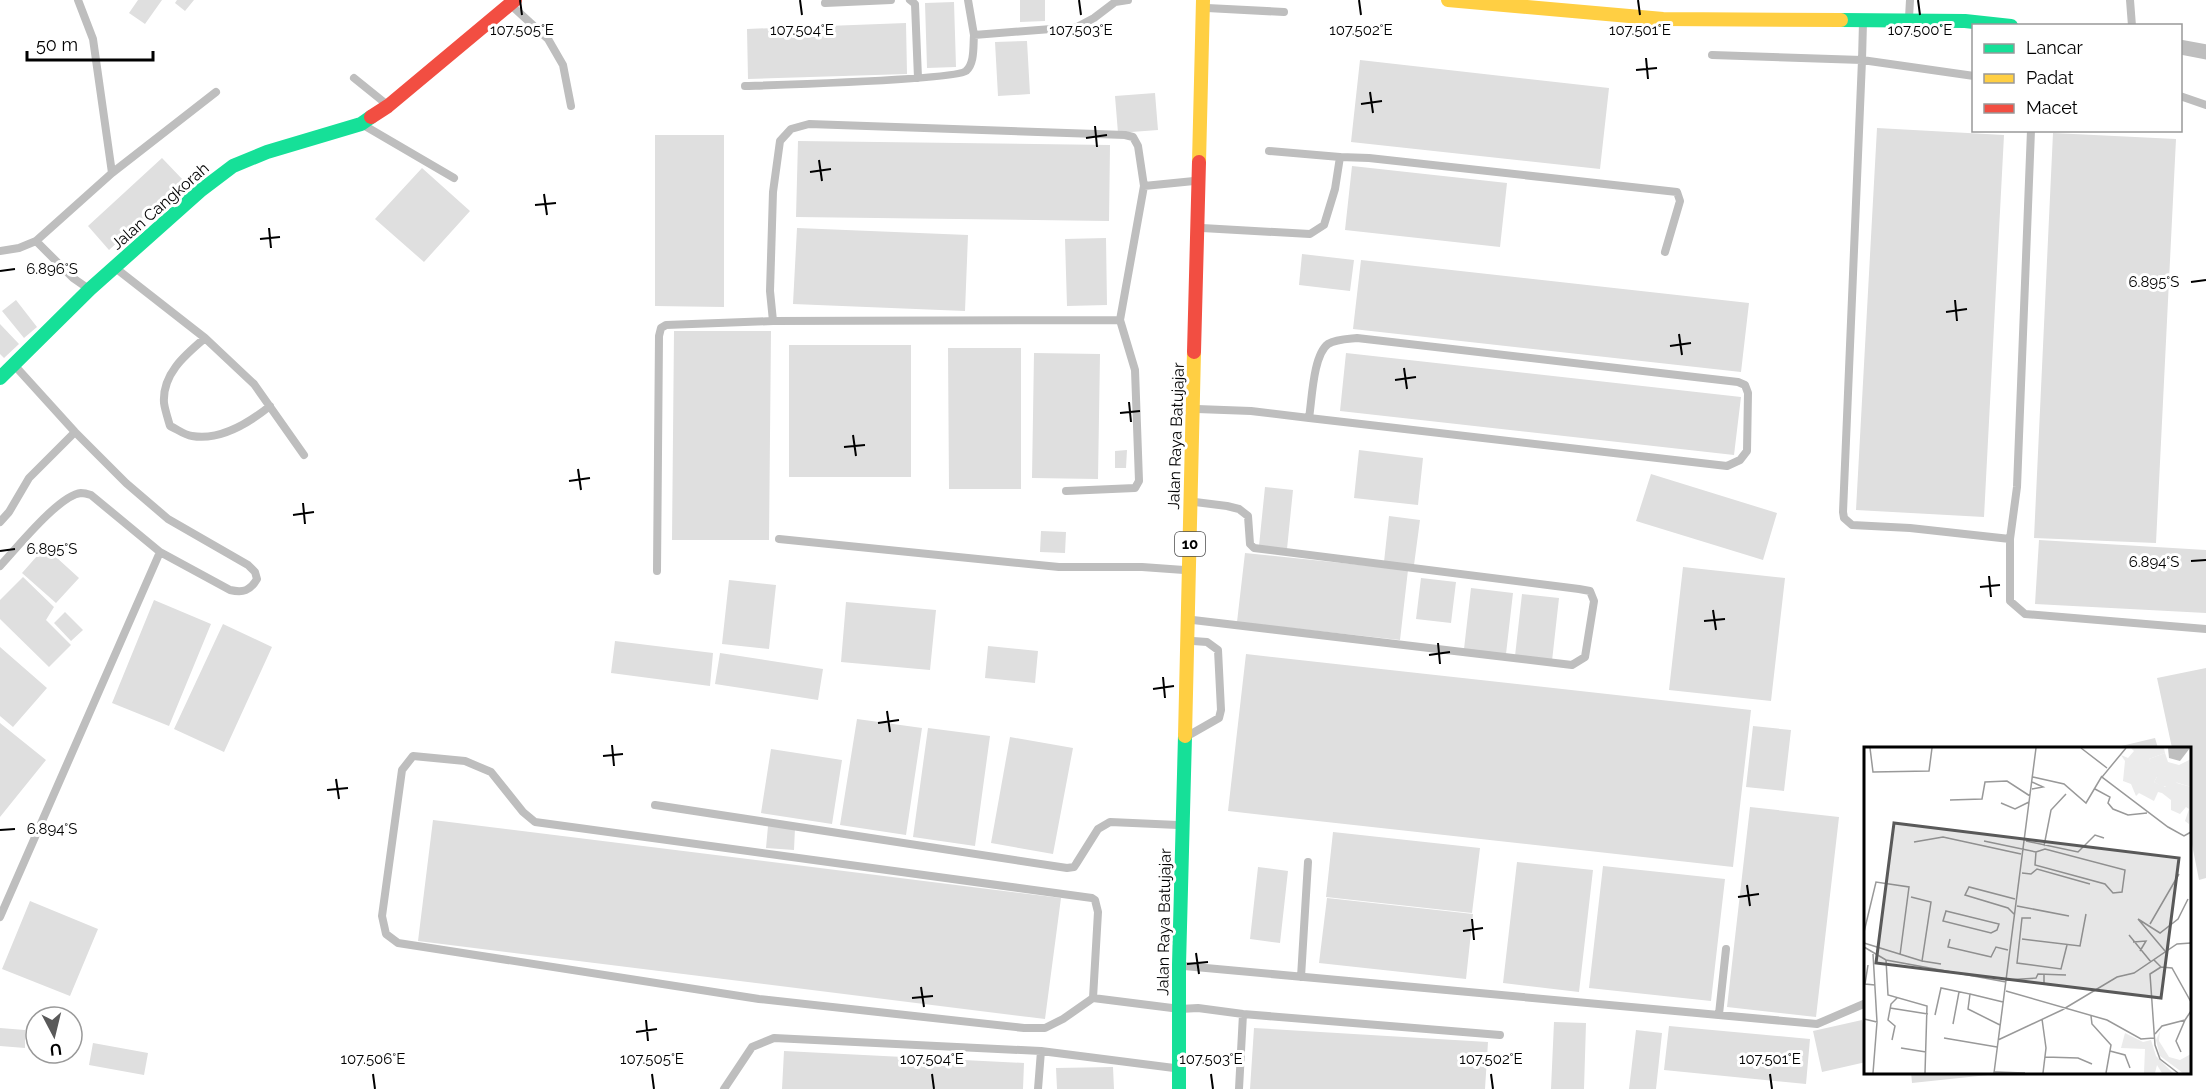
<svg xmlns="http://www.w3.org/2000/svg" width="2206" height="1089" viewBox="0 0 2206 1089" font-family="Raleway,sans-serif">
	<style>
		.building { fill: #dfdfdf }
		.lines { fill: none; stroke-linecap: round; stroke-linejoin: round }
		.lane { stroke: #bebebe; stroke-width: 8 }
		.street { stroke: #bebebe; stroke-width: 15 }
		.fast { stroke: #16e098; stroke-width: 14 }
		.slow { stroke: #ffcf43; stroke-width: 14 }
		.jam { stroke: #f24e42; stroke-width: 14 }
		.ticks { fill: none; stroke: #000; stroke-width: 2 }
		.labels { text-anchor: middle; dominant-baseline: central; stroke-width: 6; stroke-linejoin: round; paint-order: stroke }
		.shield { fill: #fff; stroke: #4c4c4c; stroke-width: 1.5 }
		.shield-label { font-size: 15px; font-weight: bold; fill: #000 }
		.street-label { font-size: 16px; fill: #000; stroke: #fff }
		.inset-road { fill: none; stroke: #999; stroke-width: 1.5 }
		.view { fill: #595959; fill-opacity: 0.15; stroke: #595959; stroke-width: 3 }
		.inset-edge { fill: none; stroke: #000; stroke-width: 3 }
		.ticks-label { font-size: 15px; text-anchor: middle; fill: #000; stroke: #fff; stroke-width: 6; stroke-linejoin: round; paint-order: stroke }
	</style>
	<rect width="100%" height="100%" fill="#fff"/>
	<path class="building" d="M138 0H162L145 24 129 13Z
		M177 0H194L185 11 175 3Z
		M1020 0H1045V21L1020 22Z
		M954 2 956 67 927 68 925 3Z
		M906 23 907 74 748 79 747 29Z
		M1027 41 1030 94 998 96 995 42Z
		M1360 60 1609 88 1600 169 1351 142Z
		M1155 93 1158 130 1118 133 1115 96Z
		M1877 128 2004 135 1984 517 1856 510Z
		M2053 133 2176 139 2156 543 2034 538Z
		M655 135H724V307L655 306Z
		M798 141 1110 145 1109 221 796 217Z
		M162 158 184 181 109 250 88 226Z
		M1352 166 1507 183 1500 247 1345 230Z
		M422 168 470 211 424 262 375 219Z
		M797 228 968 235 965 311 793 304Z
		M1106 238 1107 305 1067 306 1065 239Z
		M1302 254 1354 260 1350 291 1299 285Z
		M1361 260 1749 303 1741 372 1353 329Z
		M16 300 37 327 24 338 2 311Z
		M0 324 19 344 4 358 0 354Z
		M674 331H771L769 540H672Z
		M789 345H911V477H789Z
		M948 348H1021V489H949Z
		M1034 353 1100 354 1098 479 1032 478Z
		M1346 353 1741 397 1734 455 1340 411Z
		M1127 450 1126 468H1115V451Z
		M1359 450 1423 458 1418 505 1354 498Z
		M1651 474 1777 513 1763 560 1636 521Z
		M1265 487 1293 490 1287 549 1259 546Z
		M1389 516 1420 520 1414 565 1384 562Z
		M1041 531 1066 532 1065 553 1040 552Z
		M2039 540 2206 550V613L2035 604Z
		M45 547 79 578 56 603 22 573Z
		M1245 553 1408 570 1400 640 1237 622Z
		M1683 567 1785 578 1771 701 1669 690Z
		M23 577 54 607 46 620 71 645 49 667 0 619V600Z
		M1421 578 1456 582 1451 623 1416 619Z
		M729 580 776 585 769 649 722 644Z
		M1471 588 1513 593 1506 654 1464 649Z
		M1522 594 1559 598 1552 661 1515 656Z
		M154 600 211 624 169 726 112 703Z
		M846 602 936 610 930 670 841 662Z
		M65 612 83 630 71 641 54 623Z
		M223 624 272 647 224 752 174 729Z
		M615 641 713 653 710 686 611 673Z
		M988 646 1038 651 1035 683 985 678Z
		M0 647 47 688 13 727 0 716Z
		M720 653 823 669 818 700 715 684Z
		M1246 654 1751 710 1733 867 1228 811Z
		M2206 668V878L2199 880 2190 834V748H2172L2157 678Z
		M857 719 922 728 906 835 840 825Z
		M0 723 46 760 0 817Z
		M1753 726 1791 730 1784 791 1746 787Z
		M928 728 990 736 975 846 913 837Z
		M1010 737 1073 748 1053 854 991 843Z
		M2155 738 2158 748H2113Z
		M771 749 842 760 832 824 761 813Z
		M1750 807 1839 817 1816 1017 1727 1007Z
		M433 820 1061 898 1045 1019 418 941Z
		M768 826 795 828 794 850 766 848Z
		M1333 832 1480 848 1472 913 1326 897Z
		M1517 862 1593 870 1579 992 1503 983Z
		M1603 866 1725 879 1711 1001 1589 988Z
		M1258 867 1288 871 1280 943 1250 939Z
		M1327 898 1473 914 1466 979 1319 963Z
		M30 901 98 929 70 996 2 969Z
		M1862 1020 1866 1036V1062L1822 1072 1813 1031Z
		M1554 1022 1586 1023 1584 1089H1551Z
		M1669 1026 1810 1039 1806 1084 1664 1070Z
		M0 1028 25 1030V1048L0 1046Z
		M1254 1028 1488 1042 1485 1089H1250Z
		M1636 1030 1662 1033 1656 1089H1629Z
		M93 1043 148 1053 144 1075 89 1065Z
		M784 1051 1024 1063 1023 1089H782Z
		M1113 1067 1114 1089H1057L1056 1068Z
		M1911 1072H1987L1988 1075 1912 1083Z"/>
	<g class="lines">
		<path class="lane" d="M78 0 93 39 112 173 36 241 73 278 86 287
			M910 0 915 4 918 78
			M968 0 974 35
			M2130 0 2132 26
			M825 3 891 0
			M512 6 548 39 563 65 571 106
			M1207 8 1284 12
			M1909 18 1910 0
			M1712 55 1862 60 1863 22
			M1974 76 1862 60 1843 512 1844 518 1852 525 1910 528 2010 539
			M354 78 385 103
			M745 86C774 85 955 80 966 71 975 63 973 46 974 35L1077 27 1094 18 1115 2 1128 0
			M2180 96 2206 105
			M365 126 454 178
			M2031 130 2017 487 2010 539V601L2025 614 2206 629
			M1269 151 1340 157
			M112 173 216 92
			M1144 186 1194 181
			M1202 228 1310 234 1324 225 1335 189 1340 157 1369 158 1677 192 1680 201 1665 252
			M0 251 19 248 36 241
			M118 270 205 338 254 384 304 455
			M773 321 770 291 773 192 780 141 791 129 809 124 1125 135 1133 137 1138 146 1144 186 1120 320 1135 370 1139 481 1135 488 1066 491
			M205 338C185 355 162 374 164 403 165 410 168 419 170 426 177 429 184 435 192 436 220 441 249 423 270 406
			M1357 338 1738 382 1745 385 1748 393 1747 451 1740 460 1727 466 1309 418C1312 400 1313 355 1328 344 1336 339 1347 339 1357 338Z
			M1197 409 1251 411 1309 418
			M0 522 9 512 29 478 75 432
			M779 539 1059 567H1142L1184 570
			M0 566C16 549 59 495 81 493 84 493 88 494 91 495L160 552 230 590C243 593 250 591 257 579L255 572 248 565 168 519 126 483 75 432 16 367
			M657 571 659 336 661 328 666 325 773 321 1120 320
			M1193 620 1572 665 1585 657 1594 601 1590 591 1579 589 1254 548 1250 544 1248 516 1239 509 1227 506 1195 502
			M1191 734 1219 718 1221 710 1218 650 1207 642 1193 641
			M655 805 1067 868 1074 867 1076 864 1098 829 1110 822 1178 825
			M0 917 160 552
			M1184 966 1817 1024 1866 1003
			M1301 977 1308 862
			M1093 998 1098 912 1095 900 1092 898 535 822 523 812 491 772 465 761 413 756 402 770 382 916 386 934 398 943 759 999 1024 1028H1045L1063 1019 1093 998 1180 1009 1198 1008 1243 1014 1500 1035
			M1719 1014 1726 949
			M724 1089 752 1047 774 1038 1041 1051 1174 1068
			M1038 1089 1041 1051
			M1239 1089 1243 1014"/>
		<path class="street" d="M2180 47 2206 52"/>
		<path class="fast" d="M1841 20 1965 21 2011 26
			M0 378 90 289 200 191 233 166 267 152 361 124 371 117
			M1179 1089V965L1185 736"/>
		<path class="slow" d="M1448 0 1663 19 1841 20
			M1199 162 1203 0
			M1185 736 1194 352"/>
		<path class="jam" d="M371 117 388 106 515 0
			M1194 352 1199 162"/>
	</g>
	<path class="ticks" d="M520 0 522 15M800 0 802 15M1079 0 1081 15M1359 0 1361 15M1638 0 1640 15M1918 0 1920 15M1646 58 1648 79M1636 70 1657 68M1370 92 1373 113M1361 104 1382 101M1095 126 1097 147M1086 138 1107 135M819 160 822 181M810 172 831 169M544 194 547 215M535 205 556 203M269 228 271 248M260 239 280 237M0 271 15 269M2191 282 2206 280M1955 300 1957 321M1946 312 1967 309M1679 334 1682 355M1670 346 1691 343M1404 368 1407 389M1395 380 1416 377M1129 402 1131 422M1120 413 1140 411M853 435 856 456M844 447 865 445M578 469 581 490M569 481 590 478M303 503 305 524M293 515 314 512M0 551 15 549M2191 561 2206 560M1989 576 1991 597M1980 587 2000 585M1713 610 1716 630M1704 621 1725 619M1438 643 1440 664M1429 655 1450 652M1163 677 1165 698M1153 689 1174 686M887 711 890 732M878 723 899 720M612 745 614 766M603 756 623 754M336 779 339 799M327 790 348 788M0 830 15 829M1747 885 1750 906M1738 897 1759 894M1472 919 1474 940M1463 931 1483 928M1196 953 1199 974M1187 964 1208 962M921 987 924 1007M912 998 933 996M646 1020 648 1041M636 1032 657 1029M373 1074 375 1089M652 1074 654 1089M932 1074 934 1089M1211 1074 1213 1089M1491 1074 1493 1089M1770 1074 1772 1089"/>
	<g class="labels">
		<rect class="shield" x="1175" y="532" width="30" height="24" rx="4.5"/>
		<g class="shield-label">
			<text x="1190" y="544">10</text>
		</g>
		<g class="street-label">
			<text transform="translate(160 206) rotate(-41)">Jalan Cangkorah</text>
			<text transform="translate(1176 436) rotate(-88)">Jalan Raya Batujajar</text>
			<text transform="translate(1164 922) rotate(-89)">Jalan Raya Batujajar</text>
		</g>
	</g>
	<g transform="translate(1864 747)">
		<rect width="327" height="327" fill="#fff"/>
		<path d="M301 6 304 15 315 18 327 12V40L311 35 299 40 290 35 293 30 285 12ZM296 284 295 294 305 310 316 313 327 307V326H319L296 309 292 293Z" fill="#ebebeb"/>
		<path d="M267 1H300L301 6 285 12 294 28 290 35 301 40 308 30 313 36 327 40 325 77 321 74 325 62 322 60 316 67 307 63V53L298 46 294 45 290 54 275 46 272 49 267 37 259 34 261 14 257 8 264 11 270 4ZM261 286 279 295 287 293 292 309 309 326H298L293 318 291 326H280L281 302 257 301Z" fill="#ebebeb"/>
		<path d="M304 1H326L316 14 305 11Z" fill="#bebebe"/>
		<path class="inset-road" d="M6 1 9 25 65 24 68 1M217 1 243 21M262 1 238 30 304 80 320 89 327 85M169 30 200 37 222 56 238 29M168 42 179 40 168 35M231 42 246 50 244 56 249 62 264 68 283 66M86 53 118 52 121 35 143 34 166 49M137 56 151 62 165 55M120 94 172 105 181 102 261 123 258 145 249 146 241 137 171 118 172 105M162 94 214 105 231 88 240 91M50 95 79 90 157 107M180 99 187 63 202 47M158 126 167 127 173 122 226 137M153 159 205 169M82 164 135 177 133 183 127 186 79 174ZM150 167 144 161 101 148 105 140 151 152M167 171H158L153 216 197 222 203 198M274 172 296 186 314 172 324 152M274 172 301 204M286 177 315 127M0 185 12 135 45 140 36 208M265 188 287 215M86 192 84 200 123 209 127 210 132 200 144 203M158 192 216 199 222 167M269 195 282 194 276 204M0 196 58 214 67 155 47 150M0 200 22 213 142 235M22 213 24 248 63 259 61 326M290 213 297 220 286 227 291 298 296 312 314 326M58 214 77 217M4 218 1 237 11 238M297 220 308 221 327 255M180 227V237L191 238M142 233 172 231 174 227 202 228M142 244 243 273 277 292 290 291M106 247 139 255M26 261 64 267M71 268 77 241 106 247 104 262 136 278M227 269 228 277 247 298 242 326M0 272 13 275 9 207M178 272 182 301 179 326M89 277 95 245M291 287 298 279 321 273 327 264M80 291 133 300M28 293 31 279 24 273 27 257 33 251M134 293 198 263 253 230 270 226 313 197 327 196M37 301 62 305M246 304 261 308 266 321M317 305 312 294 321 273M181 310 214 311 228 317M131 325 161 326M9 326 13 275M130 326 172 1"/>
		<path class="view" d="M30 76 315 111 297 251 12 216Z"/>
		<rect width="327" height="327" class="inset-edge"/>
	</g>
	<g class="ticks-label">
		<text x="522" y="35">107.505°E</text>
		<text x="802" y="35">107.504°E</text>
		<text x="1081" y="35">107.503°E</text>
		<text x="1361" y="35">107.502°E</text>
		<text x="1640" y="35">107.501°E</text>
		<text x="1920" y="35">107.500°E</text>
		<text x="52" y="274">6.896°S</text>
		<text x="2154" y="287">6.895°S</text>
		<text x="52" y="554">6.895°S</text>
		<text x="2154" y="567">6.894°S</text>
		<text x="52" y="834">6.894°S</text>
		<text x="373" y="1064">107.506°E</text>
		<text x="652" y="1064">107.505°E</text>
		<text x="932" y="1064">107.504°E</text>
		<text x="1211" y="1064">107.503°E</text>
		<text x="1491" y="1064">107.502°E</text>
		<text x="1770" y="1064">107.501°E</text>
	</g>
	<rect x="1972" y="24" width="210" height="108" fill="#ffffff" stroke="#999999" stroke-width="1.5"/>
	<rect x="1984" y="44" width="30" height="9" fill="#16e098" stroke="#999999" stroke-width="1.5"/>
	<text x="2026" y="54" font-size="18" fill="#000000">Lancar</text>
	<rect x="1984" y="74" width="30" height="9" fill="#ffcf43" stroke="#999999" stroke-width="1.5"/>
	<text x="2026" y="84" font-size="18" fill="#000000">Padat</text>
	<rect x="1984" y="104" width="30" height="9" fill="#f24e42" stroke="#999999" stroke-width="1.5"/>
	<text x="2026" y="114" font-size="18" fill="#000000">Macet</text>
	<g transform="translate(54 1035) rotate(173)"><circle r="28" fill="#ffffff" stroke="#999999" stroke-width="1.5"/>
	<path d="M0-4.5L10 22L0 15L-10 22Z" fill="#595959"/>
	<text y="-9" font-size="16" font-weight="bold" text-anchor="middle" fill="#000000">U</text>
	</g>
	<path d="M27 51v9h126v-9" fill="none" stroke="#000000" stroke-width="3"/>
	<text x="36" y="51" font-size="18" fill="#000000" stroke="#ffffff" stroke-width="4.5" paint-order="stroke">50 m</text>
</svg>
